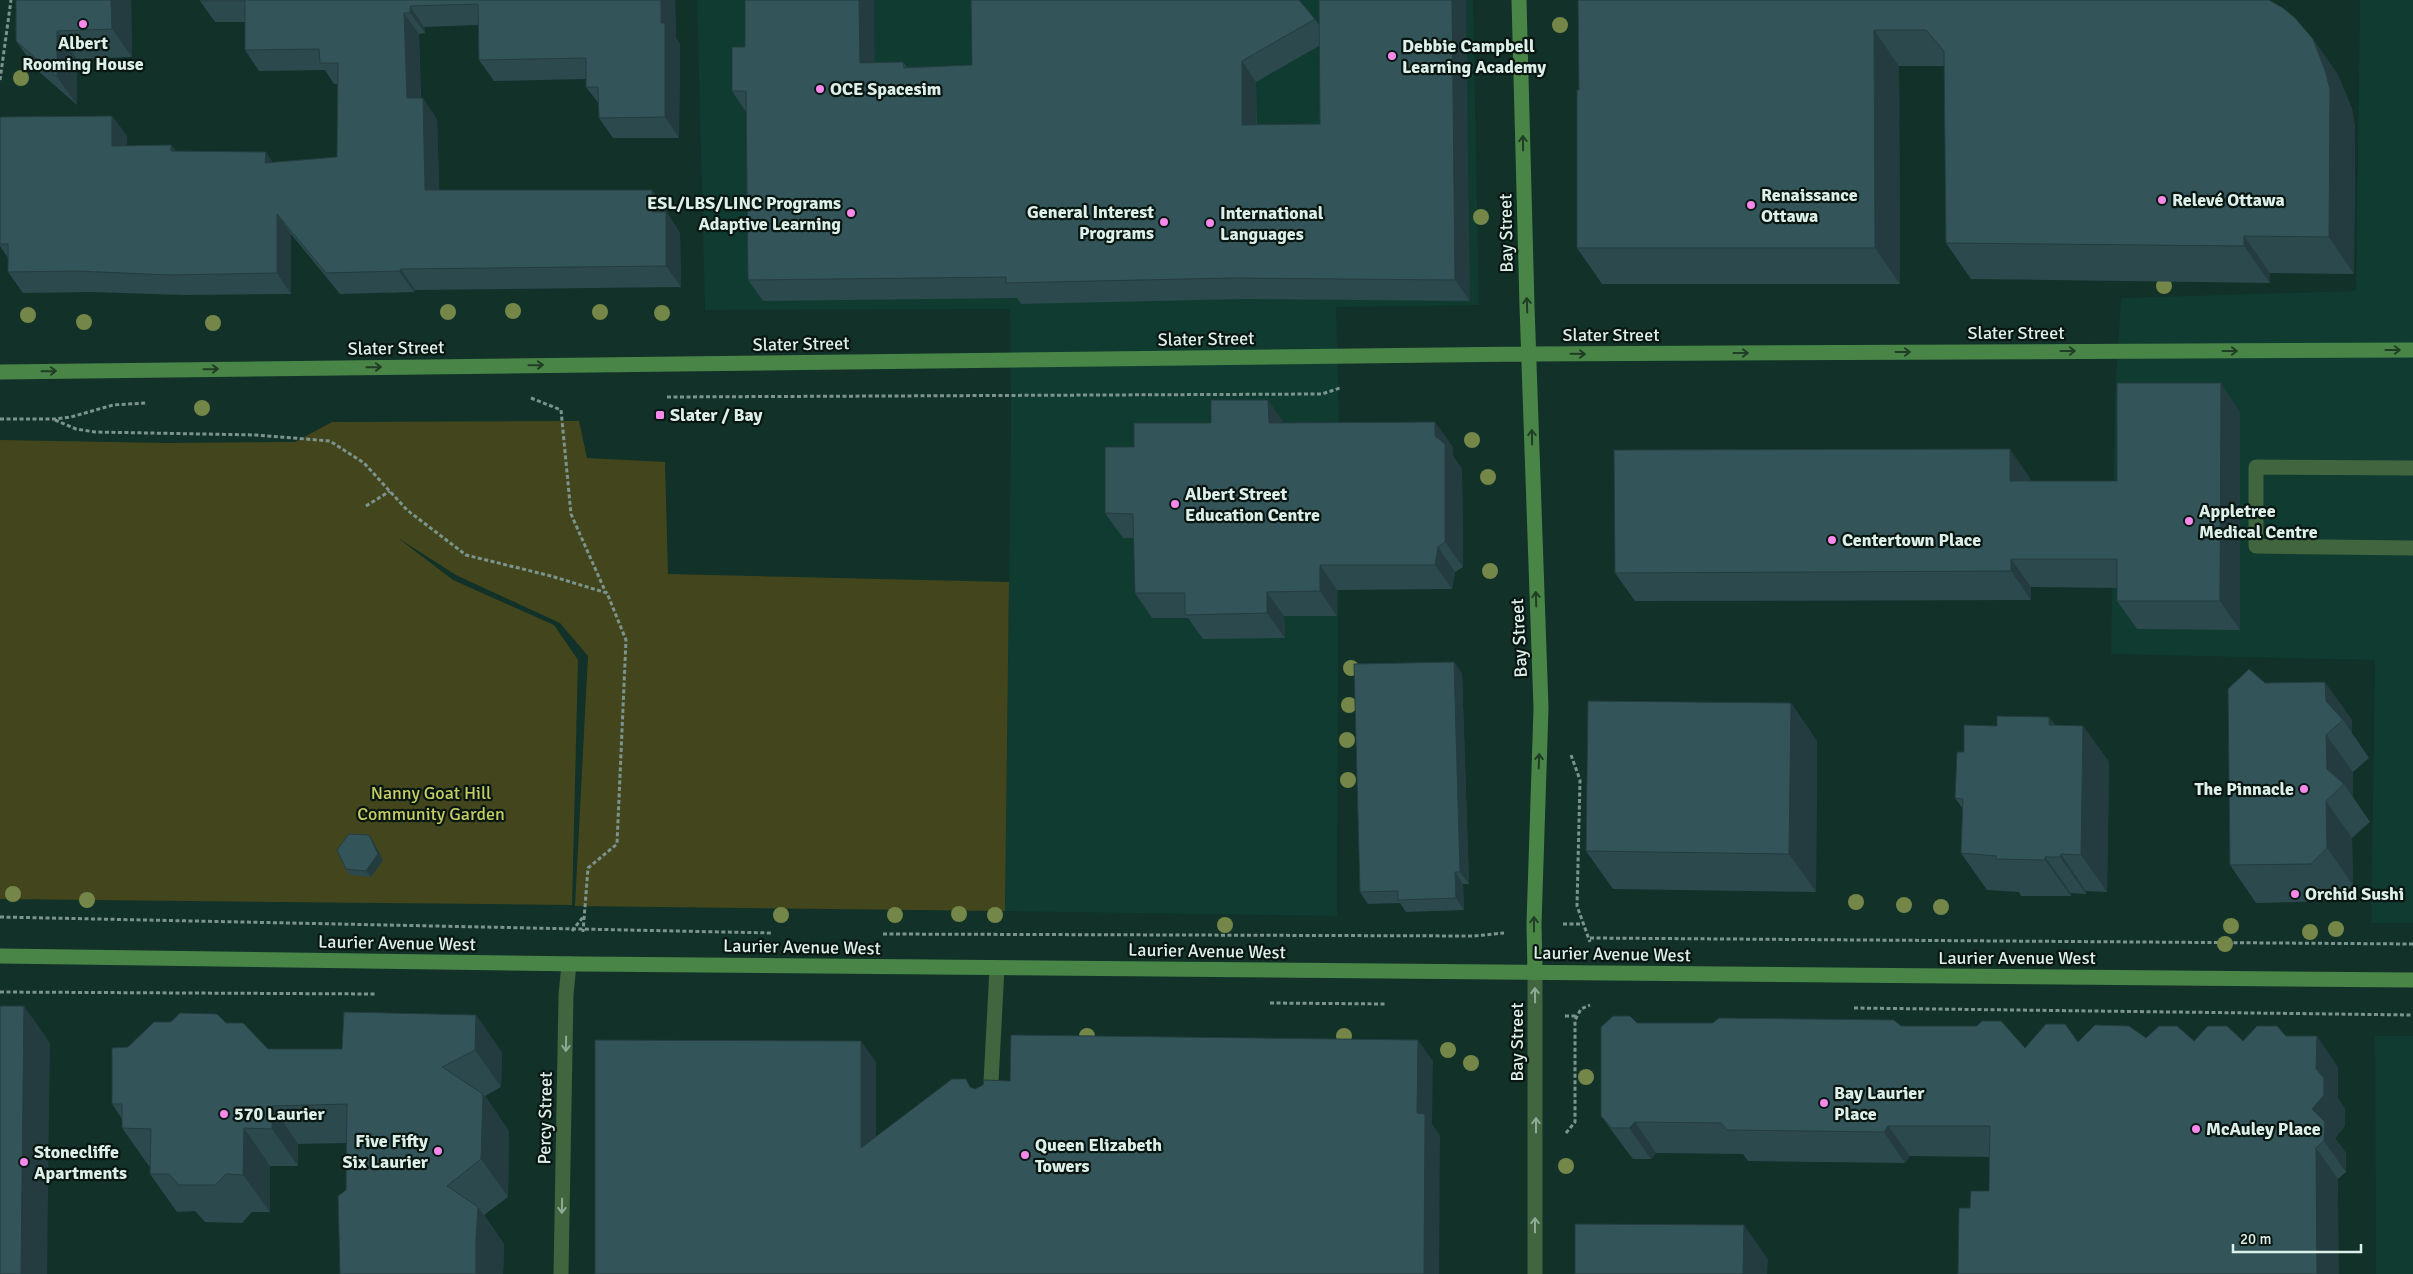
<svg xmlns="http://www.w3.org/2000/svg" width="2413" height="1274" viewBox="0 0 2413 1274" font-family="Signika,sans-serif">
	<style>
		.built { fill: #0f3b31 }
		.green { fill: #43461c }
		.lines { fill: none; stroke-linecap: round; stroke-linejoin: round }
		.path { stroke: #7b948d; stroke-width: 3; stroke-dasharray: 4 2.5; stroke-linecap: butt }
		.lane { stroke: #40653f; stroke-width: 15 }
		.street { stroke: #40653f; stroke-width: 15 }
		.secondary { stroke: #4a8548; stroke-width: 15 }
		.tree { fill: #758748 }
		.wall { fill: #2c494d; fill-rule: evenodd }
		.shaded-wall { fill: #243c3f }
		.building { fill: #33555a; stroke: #243c3f }
		.oneway { stroke: #203d25 }
		.oneway2 { stroke: #8eaa94 }
		.poi-dot { fill: #f888ea; stroke: #091612; stroke-width: 2 }
		.labels { text-anchor: middle; dominant-baseline: central; stroke-width: 4.5; stroke-linejoin: round; paint-order: stroke }
		.poi-label { font-size: 18px; font-weight: bold; fill: #ddefe9; stroke: #091612; text-anchor: start }
		.street-label { font-size: 18px; fill: #ddefe9; stroke: #091612 }
		.park-label { font-size: 18px; fill: #c6cd61; stroke: #091612 }
	</style>
	<rect width="100%" height="100%" fill="#113129"/>
	<path class="built" d="M697 0H1473L1479 305 1336 307 1339 418 1337 916 1005 911 1011 426 1010 309 705 310Z
		M2360 0H2413V923H2371L2375 660 2111 654 2115 397 2121 298 2356 291Z
		M2375 1036H2413V1274H2376Z"/>
	<path class="green" d="M579 421 587 458 665 462 668 574 1009 582 1005 911 575 906 588 656 560 623 456 575 398 538 453 580 554 625 578 660 572 905 0 899V440L165 443 295 442 332 422Z"/>
	<g class="lines">
		<path class="path" d="M0 80 11 0
			M667 397 1322 394 1340 388
			M531 398 561 410 571 514 606 593
			M0 419H55L71 417 113 405 146 403
			M55 420 76 429 95 432 256 435 330 441 364 463 407 510 466 555 551 576 607 593 626 640 617 844 588 868 583 932
			M366 506 390 491
			M1571 755 1580 780 1577 906 1590 942
			M0 917 772 933
			M1563 924H1582
			M572 931 584 916
			M883 934 1474 936 1504 933
			M1590 938 2413 944
			M0 992 376 994
			M1270 1003 1386 1004
			M1854 1008 2413 1015
			M1565 1016H1577
			M1566 1133 1575 1122V1020L1581 1009 1590 1005"/>
		<path class="lane" d="M2413 468 2256 467V546L2413 548
			M990 1101 997 968"/>
		<path class="street" d="M1535 973V1274
			M561 1274 566 995 569 964"/>
		<path class="secondary" d="M1519 0 1527 306 1541 708 1534 924 1535 973
			M0 372 1529 354 2413 350
			M0 956 582 964 2413 980"/>
	</g>
	<g class="tree">
		<circle cx="1560" cy="25" r="8"/>
		<circle cx="21" cy="78" r="8"/>
		<circle cx="1481" cy="217" r="8"/>
		<circle cx="2164" cy="286" r="8"/>
		<circle cx="513" cy="311" r="8"/>
		<circle cx="448" cy="312" r="8"/>
		<circle cx="600" cy="312" r="8"/>
		<circle cx="662" cy="313" r="8"/>
		<circle cx="28" cy="315" r="8"/>
		<circle cx="84" cy="322" r="8"/>
		<circle cx="213" cy="323" r="8"/>
		<circle cx="202" cy="408" r="8"/>
		<circle cx="1472" cy="440" r="8"/>
		<circle cx="1488" cy="477" r="8"/>
		<circle cx="1490" cy="571" r="8"/>
		<circle cx="1351" cy="668" r="8"/>
		<circle cx="1349" cy="705" r="8"/>
		<circle cx="1347" cy="740" r="8"/>
		<circle cx="1348" cy="780" r="8"/>
		<circle cx="13" cy="894" r="8"/>
		<circle cx="87" cy="900" r="8"/>
		<circle cx="1856" cy="902" r="8"/>
		<circle cx="1904" cy="905" r="8"/>
		<circle cx="1941" cy="907" r="8"/>
		<circle cx="959" cy="914" r="8"/>
		<circle cx="781" cy="915" r="8"/>
		<circle cx="895" cy="915" r="8"/>
		<circle cx="995" cy="915" r="8"/>
		<circle cx="1225" cy="925" r="8"/>
		<circle cx="2231" cy="926" r="8"/>
		<circle cx="2336" cy="929" r="8"/>
		<circle cx="2310" cy="932" r="8"/>
		<circle cx="2225" cy="944" r="8"/>
		<circle cx="1087" cy="1036" r="8"/>
		<circle cx="1344" cy="1036" r="8"/>
		<circle cx="1448" cy="1050" r="8"/>
		<circle cx="1471" cy="1063" r="8"/>
		<circle cx="1586" cy="1077" r="8"/>
		<circle cx="1566" cy="1166" r="8"/>
	</g>
	<path class="wall" d="M131 0 132 57 77 59V105L36 69 16 41Z
		M675 0 676 38 680 44 679 138H613L599 118V104L586 87V79L494 81 479 60 478 25 424 27 425 33 419 34 421 98 437 119 439 190H652L667 210V213L680 233 681 287 415 290 414 292 340 294 291 234V294L184 295 91 292 23 293 8 272V258L0 246V117L112 116 127 136V146L171 145 176 151 273 162 337 157 338 84H334L325 70 259 71 245 50V22H215L200 1Z
		M745 0H874V63L903 62 907 67 972 65 1315 19 1319 25 1470 301 1245 299 1021 304 1017 298 763 301 748 280 746 112 732 91 745 47ZM1319 46 1320 124H1257L1256 82Z
		M1578 0 2313 39 2338 75 2352 109 2355 127 2354 274 2270 273V283L1971 279 1946 243 1944 66H1899L1900 284H1602L1577 248 1579 90Z
		M2240 412V630L2137 629 2117 601V588L2031 587V600L1635 601 1615 573 2030 478V481H2117Z
		M1285 423 1453 447V456L1462 469 1463 567 1455 572 1452 589 1337 590V616H1284L1285 638 1203 639 1188 618H1152L1135 593 1134 538H1123L1105 513 1134 447Z
		M1454 662 1462 674 1469 884H1463L1464 910 1406 912 1400 903 1368 904 1360 892Z
		M2265 683 2352 720V733L2369 758 2353 772V797L2370 822 2352 838 2353 885 2337 901 2256 903 2230 865Z
		M1791 703 1817 741 1816 892 1613 889 1586 851Z
		M2049 717 2055 725 2083 726 2109 762 2107 892 2086 891V894L2071 893V896H2021L2019 892 1987 890 1961 853 1963 809 1955 798 1964 752 1997 726Z
		M369 835 373 841 383 860 371 877 350 875 346 869Z
		M344 1012 502 1052 501 1087 485 1096 509 1131 508 1197 484 1215 504 1244 503 1274H340L346 1190V1143L298 1144V1166H270V1212H252L242 1223 205 1222 195 1211 177 1212 150 1174V1166H149L122 1128V1119L112 1104 128 1047 226 1023 268 1049H342Z
		M1637 1023 1901 1026 2025 1048 2078 1042 2146 1038 2194 1041H2243L2286 1036 2338 1067V1098L2345 1109V1126L2335 1138 2346 1153V1172L2338 1179 1970 1208 1989 1191V1157L1910 1156 1905 1163 1748 1161 1743 1154 1656 1153 1651 1159H1633L1623 1146 1601 1116Z"/>
	<path class="shaded-wall" d="M111 0H131L132 57 112 29Z
		M661 0H675L676 38 680 44 679 138 665 117Z
		M859 0H874L875 84 860 63Z
		M1452 0H1466L1470 301 1455 280Z
		M410 6 424 27 425 33 410 13Z
		M404 13 419 34 421 119 407 98Z
		M1874 30 1899 66 1900 284 1875 248Z
		M57 31 77 59V105L57 77Z
		M2313 39 2338 75 2352 109 2355 127 2354 274 2329 237Z
		M1242 61 1256 82 1257 146 1242 125Z
		M423 98 437 119 440 211 425 190Z
		M112 116 127 136V167L112 146Z
		M171 145 186 166 171 151Z
		M266 152 280 173 265 163Z
		M652 190 667 210V213L680 233 681 287 666 266 652 212Z
		M277 214 291 234V294L277 273Z
		M2244 236 2270 273V283L2244 246Z
		M401 269 415 290 414 292 399 271Z
		M2221 383 2240 412V630L2220 601Z
		M1268 400 1286 425 1269 423Z
		M1435 422 1453 447V456L1462 469 1463 567 1445 542 1435 436Z
		M2010 449 2030 478V510L2010 481Z
		M1438 547 1455 572 1452 589 1435 565Z
		M2011 559 2031 587V600L2011 571Z
		M1320 565 1337 590V616L1320 591Z
		M1267 592 1284 616 1285 638 1267 613Z
		M1454 662 1462 674 1469 884 1460 872Z
		M2325 682 2352 720V733L2343 720 2326 701Z
		M1791 703 1817 741 1816 892 1789 854Z
		M2049 717 2075 754 2049 725Z
		M2083 726 2109 762 2107 892 2081 855Z
		M2326 735 2353 772V797L2344 784 2327 769Z
		M2326 801 2352 838 2353 885 2327 848Z
		M369 835 373 841 383 860 371 877 366 871Z
		M2061 854 2086 891V894L2060 857Z
		M2045 857 2071 893V896L2045 860Z
		M1455 872 1463 884 1464 910 1456 898Z
		M24 1006 50 1043 47 1274H21Z
		M476 1015 502 1052 501 1087 475 1050Z
		M2317 1036 2338 1067V1098L2345 1109V1126L2335 1138 2346 1153V1172L2324 1141 2312 1109 2316 1069Z
		M1418 1040 1433 1061 1432 1124 1440 1135 1439 1274H1424L1417 1113Z
		M861 1041 876 1062V1170L861 1148Z
		M483 1094 509 1131 508 1197 481 1159Z
		M272 1106 298 1144V1166L272 1129Z
		M1635 1122 1656 1153 1651 1159 1629 1128Z
		M1888 1126 1910 1156 1905 1163 1884 1132Z
		M244 1128 270 1166V1212L243 1175Z
		M2316 1148 2338 1179 2339 1274H2317Z
		M478 1207 504 1244 503 1274H476V1240Z
		M1744 1225 1768 1259 1767 1274H1743Z"/>
	<path class="building" d="M16 0H111L112 29 57 31V77L16 41Z
		M200 0H661V23H665V117L599 118 598 87H586V58L479 60 478 4 410 6V13H404L407 98H423L425 190H652V212H666V266L401 269 399 271 326 273 277 214V273L170 275 77 271 8 272V244H0V117L112 116V146L171 145V151L266 152 265 163 337 157 338 63H320L319 49 245 50V1H200Z
		M745 0H859L860 63 903 62 904 68 972 65 971 0H1299L1315 19 1242 61V125L1320 124 1319 0H1452L1455 280 1230 278 1006 283V277L748 280 746 91H732V47H745Z
		M1578 0H2269L2283 8 2295 18 2313 39 2326 73 2330 90 2329 237 2244 236V246L1946 243 1944 51 1926 30H1874L1875 248H1577V90H1579Z
		M2117 383H2221L2220 601H2117V559H2011V571L1615 573 1614 450 2010 449V481H2117Z
		M1211 400H1268L1269 423 1435 422V436L1445 444V542L1438 547 1435 565H1320V591L1267 592V613L1185 615V593H1135L1133 514 1105 513V447H1134V423H1211Z
		M1454 662 1460 872H1455L1456 898 1398 900V891L1360 892 1354 664Z
		M2249 669 2265 683 2325 682 2326 701 2343 720 2326 735 2327 769 2344 784 2326 801 2327 848 2311 864 2230 865 2228 689Z
		M1588 701 1791 703 1789 854 1586 851Z
		M1997 716 2049 717V725L2083 726 2081 855 2061 854 2060 857H2045V860L1996 859V856L1961 853 1963 799 1955 798 1957 752H1964V725L1997 726Z
		M349 834 369 835 378 854 366 871 346 869 337 850Z
		M0 1006H24L21 1274H0Z
		M344 1012 476 1015 475 1050 442 1067 483 1094 481 1159 447 1186 478 1207 476 1240V1274H340L338 1196 346 1190 347 1104 272 1106V1129L244 1128 243 1175 226 1174 215 1185H179L169 1174H150L151 1129 122 1128V1104H112V1048L128 1047 154 1022H171L180 1013 217 1014 226 1023H243L268 1049H342Z
		M1613 1016H1630L1637 1023H1713L1719 1018 1894 1020 1901 1026H1977L1982 1021H2001L2025 1048 2046 1024H2065L2078 1042 2095 1025 2129 1026 2146 1038 2159 1026H2177L2194 1041 2208 1026H2227L2243 1041 2257 1026H2277L2286 1036H2317L2316 1069 2324 1078V1095L2312 1109 2325 1122 2324 1141 2316 1148 2317 1274H1958L1959 1208H1970L1971 1191H1989L1990 1126H1888L1884 1132 1727 1130 1721 1123 1635 1122 1629 1128H1612L1601 1116V1027Z
		M1011 1035 1418 1040 1417 1113 1425 1114 1424 1274H595V1040L861 1041V1148L952 1079H966L970 1087 975 1089 983 1085 984 1080 1010 1081Z
		M1575 1224 1744 1225 1743 1274H1575Z"/>
	<defs><path id="oneway-shaft" d="M-6 0H5M1.5-3L5.5 0L1.5 3" fill="none" stroke-width="1.6" stroke-linecap="round" stroke-linejoin="round" transform="scale(1.25)"/></defs>
	<g class="oneway">
		<use href="#oneway-shaft" transform="translate(1523 143) rotate(-91)"/>
		<use href="#oneway-shaft" transform="translate(1527 305) rotate(-92)"/>
		<use href="#oneway-shaft" transform="translate(2393 350)"/>
		<use href="#oneway-shaft" transform="translate(2068 351)"/>
		<use href="#oneway-shaft" transform="translate(2230 351)"/>
		<use href="#oneway-shaft" transform="translate(1903 352)"/>
		<use href="#oneway-shaft" transform="translate(1741 353)"/>
		<use href="#oneway-shaft" transform="translate(1578 354) rotate(1)"/>
		<use href="#oneway-shaft" transform="translate(536 365) rotate(-1)"/>
		<use href="#oneway-shaft" transform="translate(374 367) rotate(-1)"/>
		<use href="#oneway-shaft" transform="translate(211 369) rotate(-1)"/>
		<use href="#oneway-shaft" transform="translate(49 371) rotate(-1)"/>
		<use href="#oneway-shaft" transform="translate(1532 437) rotate(-91)"/>
		<use href="#oneway-shaft" transform="translate(1536 599) rotate(-92)"/>
		<use href="#oneway-shaft" transform="translate(1539 761) rotate(-88)"/>
		<use href="#oneway-shaft" transform="translate(1534 924) rotate(-90)"/>
	</g>
	<g class="oneway2">
		<use href="#oneway-shaft" transform="translate(1535 995) rotate(-91)"/>
		<use href="#oneway-shaft" transform="translate(566 1044) rotate(91)"/>
		<use href="#oneway-shaft" transform="translate(1536 1125) rotate(-90)"/>
		<use href="#oneway-shaft" transform="translate(562 1206) rotate(91)"/>
		<use href="#oneway-shaft" transform="translate(1535 1225) rotate(-90)"/>
	</g>
	<g class="poi-dot">
		<circle cx="83" cy="24" r="5"/>
		<circle cx="1392" cy="56" r="5"/>
		<circle cx="820" cy="89" r="5"/>
		<circle cx="2162" cy="200" r="5"/>
		<circle cx="1751" cy="205" r="5"/>
		<circle cx="851" cy="213" r="5"/>
		<circle cx="1164" cy="222" r="5"/>
		<circle cx="1210" cy="223" r="5"/>
		<rect x="655" y="410" width="10" height="10" rx="2.5"/>
		<circle cx="1175" cy="504" r="5"/>
		<circle cx="2189" cy="521" r="5"/>
		<circle cx="1832" cy="540" r="5"/>
		<circle cx="2304" cy="789" r="5"/>
		<circle cx="2295" cy="894" r="5"/>
		<circle cx="1824" cy="1103" r="5"/>
		<circle cx="224" cy="1114" r="5"/>
		<circle cx="2196" cy="1129" r="5"/>
		<circle cx="438" cy="1151" r="5"/>
		<circle cx="1025" cy="1155" r="5"/>
		<circle cx="24" cy="1162" r="5"/>
	</g>
	<g class="labels">
		<g class="poi-label">
			<text x="83" y="43" text-anchor="middle">Albert<tspan x="83" dy="21">Rooming House</tspan></text>
			<text x="1402" y="46">Debbie Campbell<tspan x="1402" dy="21">Learning Academy</tspan></text>
			<text x="830" y="89">OCE Spacesim</text>
			<text x="1761" y="195">Renaissance<tspan x="1761" dy="21">Ottawa</tspan></text>
			<text x="2172" y="200">Relevé Ottawa</text>
			<text x="841" y="203" text-anchor="end">ESL/LBS/LINC Programs<tspan x="841" dy="21">Adaptive Learning</tspan></text>
			<text x="1154" y="212" text-anchor="end">General Interest<tspan x="1154" dy="21">Programs</tspan></text>
			<text x="1220" y="213">International<tspan x="1220" dy="21">Languages</tspan></text>
			<text x="670" y="415">Slater / Bay</text>
			<text x="1185" y="494">Albert Street<tspan x="1185" dy="21">Education Centre</tspan></text>
			<text x="2199" y="511">Appletree<tspan x="2199" dy="21">Medical Centre</tspan></text>
			<text x="1842" y="540">Centertown Place</text>
			<text x="2294" y="789" text-anchor="end">The Pinnacle</text>
			<text x="2305" y="894">Orchid Sushi</text>
			<text x="1834" y="1093">Bay Laurier<tspan x="1834" dy="21">Place</tspan></text>
			<text x="234" y="1114">570 Laurier</text>
			<text x="2206" y="1129">McAuley Place</text>
			<text x="428" y="1141" text-anchor="end">Five Fifty<tspan x="428" dy="21">Six Laurier</tspan></text>
			<text x="1035" y="1145">Queen Elizabeth<tspan x="1035" dy="21">Towers</tspan></text>
			<text x="34" y="1152">Stonecliffe<tspan x="34" dy="21">Apartments</tspan></text>
		</g>
		<g class="street-label">
			<text transform="translate(1506 233) rotate(-91)">Bay Street</text>
			<text x="2016" y="333">Slater Street</text>
			<text x="1611" y="335">Slater Street</text>
			<text transform="translate(1206 339) rotate(-1)">Slater Street</text>
			<text transform="translate(801 344) rotate(-1)">Slater Street</text>
			<text transform="translate(396 348) rotate(-1)">Slater Street</text>
			<text transform="translate(1519 638) rotate(-93)">Bay Street</text>
			<text transform="translate(397 943) rotate(1)">Laurier Avenue West</text>
			<text transform="translate(802 947) rotate(1)">Laurier Avenue West</text>
			<text transform="translate(1207 951) rotate(1)">Laurier Avenue West</text>
			<text transform="translate(1612 954) rotate(1)">Laurier Avenue West</text>
			<text x="2017" y="958">Laurier Avenue West</text>
			<text transform="translate(1517 1042) rotate(-90)">Bay Street</text>
			<text transform="translate(545 1118) rotate(-89)">Percy Street</text>
		</g>
		<g class="park-label">
			<text x="431" y="793">Nanny Goat Hill<tspan x="431" dy="21">Community Garden</tspan></text>
		</g>
	</g>
	<path d="M2233 1244v8h128v-8" fill="none" stroke="#ddefe9" stroke-width="2.5"/>
	<text x="2240" y="1244" font-size="15" fill="#ddefe9" stroke="#091612" stroke-width="4" paint-order="stroke">20 m</text>
</svg>
